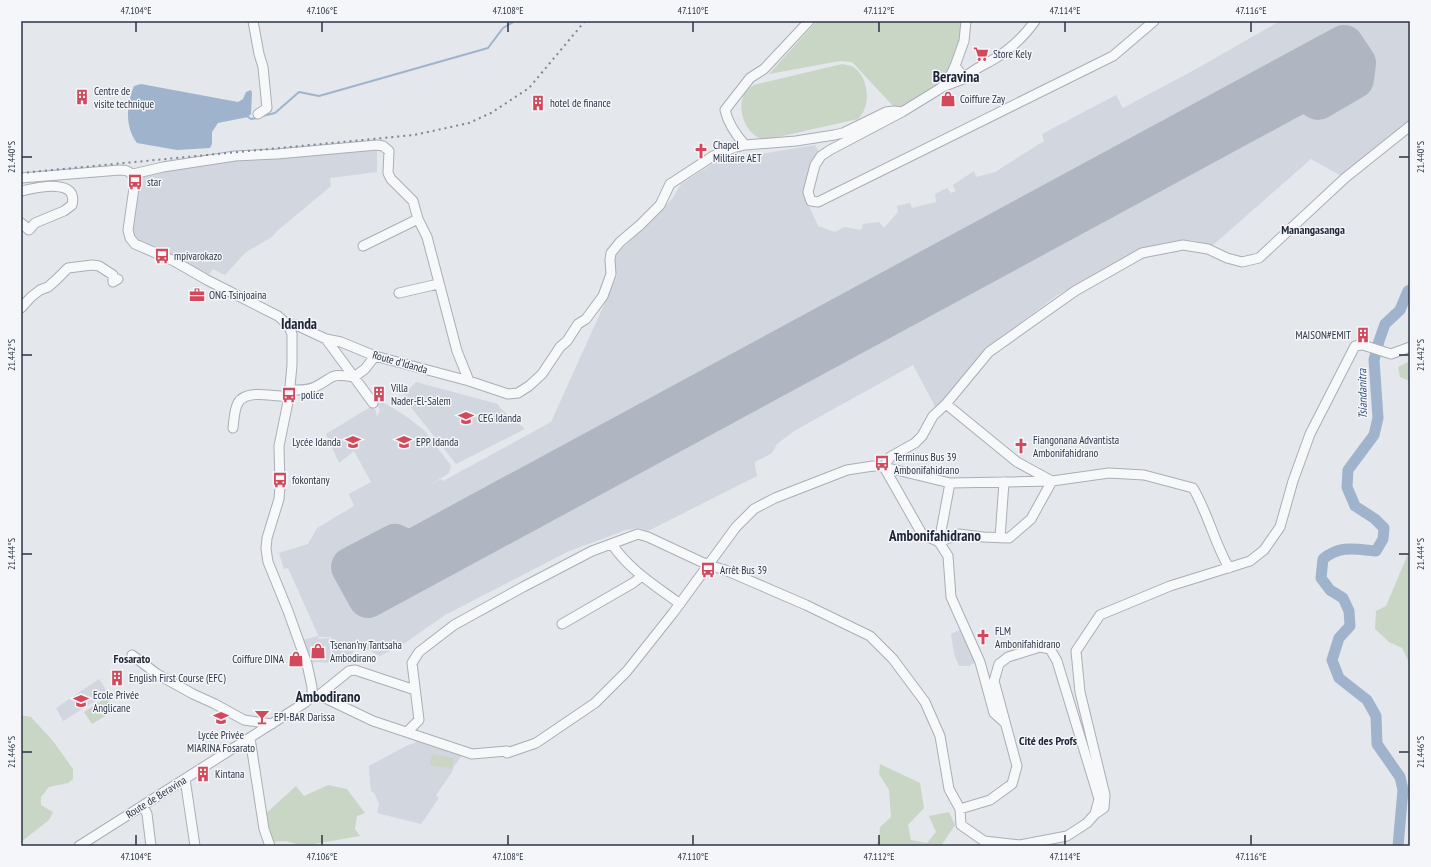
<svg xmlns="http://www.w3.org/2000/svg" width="1431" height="867" viewBox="0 0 1431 867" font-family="'PT Sans Narrow',sans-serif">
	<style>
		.built { fill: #d2d6de }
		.green { fill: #c9d6c5 }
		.water { fill: #9fb4cc }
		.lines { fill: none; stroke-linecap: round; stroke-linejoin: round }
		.stream { stroke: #9fb4cc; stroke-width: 2 }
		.river { stroke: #9fb4cc; stroke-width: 11 }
		.runway { stroke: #b0b6c1; stroke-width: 40 }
		.minor-casing { stroke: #a9aeb7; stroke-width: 11 }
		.minor { stroke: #f7f8fa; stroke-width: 9 }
		.rail { stroke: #7d8696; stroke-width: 2; stroke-dasharray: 2 4; stroke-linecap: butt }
		.ticks { fill: none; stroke: #2b3445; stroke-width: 1.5 }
		.labels { text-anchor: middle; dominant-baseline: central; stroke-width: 3; stroke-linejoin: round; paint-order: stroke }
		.poi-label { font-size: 11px; fill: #2b3445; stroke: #f4f6f9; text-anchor: start }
		.street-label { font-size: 11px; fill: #2b3445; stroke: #f4f6f9 }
		.neighbourhood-label { font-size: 12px; font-weight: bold; fill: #1d2536; stroke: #f4f6f9 }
		.water-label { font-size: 12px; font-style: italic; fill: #34527a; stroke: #f4f6f9 }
		.district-label { font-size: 15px; font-weight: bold; fill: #1d2536; stroke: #f4f6f9 }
		.neatline { fill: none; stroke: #2b3445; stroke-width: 1.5 }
		.ticks-label { font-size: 10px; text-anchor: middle; fill: #2b3445 }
	</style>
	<rect width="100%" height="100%" fill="#e4e7ec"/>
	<path class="built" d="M1280 21H1410V126L1345 178 1311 159 1212 246 1192 240H1179L1142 248 1056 296 984 350 936 408 913 365 794 431 777 444 772 453 755 462V466L757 476 648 531 639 528 626 530 567 552 445 615 402 645 394 644 391 647 390 651 380 656 359 645 343 664 332 663 331 637H319L288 568 284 569 279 553 308 544 317 528 354 506 349 494 371 482 354 451 339 463 326 434 372 406 376 411 377 417 380 410 377 403 381 401 404 415 424 430 451 466 449 473 427 487 441 479 443 481 551 422 617 276 612 259 672 199 681 184 717 161 815 145 820 154 805 197 818 226 835 232 844 227 861 230 863 224 879 222 884 228 898 212 897 206 910 203 912 208 936 202 935 194 947 188 951 193 956 191 953 185 974 171 976 177 995 172 1044 141 1042 134 1116 95 1123 108 1196 69Z
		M377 145V172L330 178 331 186 277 231 272 237 246 252 225 275 213 269 209 275 132 237 141 177V167Z
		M416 382 498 404 500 408 525 429 456 464 402 396Z
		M964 628 979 660 969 666H959L954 654 951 634Z
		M318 636 319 639 329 638 331 663 316 662 310 664 303 640Z
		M99 679 108 693 63 721 56 708Z
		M416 740 462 755 453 768 452 772 436 795 439 798 421 824 377 813 379 804 375 794 371 791 370 784 369 766 408 745 415 743Z"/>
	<path class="green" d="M817 21H962C961 41 950 78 934 91 926 98 915 103 905 108L893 106 852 62 840 61 769 74Z
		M842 64C845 65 849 65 852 66 869 76 872 106 858 119L769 139C766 139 762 139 759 138 745 131 738 111 743 97 745 91 750 88 754 85Z
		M1410 361V379L1407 380 1400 377 1398 367Z
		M1410 549V664L1402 648 1389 642 1375 629 1376 611 1386 606Z
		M107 697 115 710 92 724 84 712Z
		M21 715 31 717 53 741 73 769V779L68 783 49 787 41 797V805L53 812 49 820 21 842Z
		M432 754 454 758 452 769 430 765Z
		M880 764 920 783 924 808 908 825 911 840 927 843 936 832 929 816 949 812 955 825 941 846H876L879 840 880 827 891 817 889 790 879 774Z
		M328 785 347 789 365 813 357 816 355 829 360 836 303 846 286 841 269 842 262 817 296 786 304 796Z"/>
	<path class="water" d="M141 84 238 102 243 99 246 92 251 90 252 93 251 114 248 117 218 123 212 132V144L210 148 177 150 137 143C125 127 126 105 134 86Z"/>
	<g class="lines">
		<path class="stream" d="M262 116 275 113 299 92 319 96 488 48 503 28 515 21
			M248 117 251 119 257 118"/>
		<path class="river" d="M1398 846 1403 790 1400 777 1377 744 1376 716 1367 700 1339 678 1332 660 1339 638 1350 626 1349 611 1343 598 1330 590 1321 578 1323 559C1340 545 1355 549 1376 551L1383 539 1384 528 1375 519 1355 506 1347 487 1348 470 1374 435 1378 418 1374 360 1379 341 1385 324 1400 310 1408 291 1410 290"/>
		<path class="runway" d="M1344 45 1356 63 1354 79 1318 100 1304 91 368 598 351 567 395 544 409 551Z"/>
		<g class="minor-casing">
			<path id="minor" d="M253 21 259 54 263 67 267 108 258 114
				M966 21 964 41 955 66 949 79 941 88 902 112 830 150 821 156 815 165 808 192 811 201 818 202 1113 56 1154 21
				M955 66 961 74 968 75C975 69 981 66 989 62 1007 52 1023 38 1035 21
				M942 87 963 79 968 75
				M745 145C736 135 728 123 725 110L750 78 764 69 809 21
				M133 174 163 167 235 156 277 154 377 145 383 146 389 151 388 173 391 179 413 201 418 219 427 237 457 351 469 381
				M21 178 120 170C129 170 132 173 135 181L128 230 130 238 135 244 174 261 207 280 278 316 288 325 292 334V365L289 397 279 446 280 487 279 499 267 538 266 549 268 562 288 611 307 664 312 687V695
				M21 191C35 188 79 177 72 205L64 211 35 223 29 230 21 223
				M363 246 418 219
				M399 293 438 284
				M21 308 31 297 40 290 48 287 56 280 68 268 92 265 99 266 113 275V282L118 279
				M288 325H296L326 339 341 342 375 356 469 381 508 394 518 393 529 386 542 374 560 347 567 341 578 324 586 319 603 296 611 274 610 260 611 253 620 242 640 225 660 205 670 184 713 156 733 148 745 145 796 141 834 135 843 133 886 112 894 111 902 112
				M326 339 373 403
				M289 390C298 390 307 391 315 387 335 377 328 373 354 377L365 369 375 356
				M946 404 1017 462 1050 480
				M233 428C234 420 234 410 238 403 245 389 275 396 289 397
				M884 467 890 457 915 443 922 436 933 416 946 404 989 352 1075 291 1142 253 1183 245 1208 249 1227 258 1242 262 1259 258 1345 178 1410 126
				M884 467 922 534 939 542 948 556 951 597 980 662 994 713 1005 723
				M1000 538 1004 482
				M939 542 959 534 983 537 1009 538 1031 519 1052 481
				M939 542 950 483
				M612 544C628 569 656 586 680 604
				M562 624 633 583 642 576
				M132 655 157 674 193 694 215 704 244 720 272 724
				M312 695 327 699 373 721 472 754 507 751V753L536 743 595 703 627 671 673 613 736 527 754 509 775 498 847 470 873 466 884 467 950 483 1052 481 1109 473 1144 475 1193 488C1208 513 1214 542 1229 568
				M318 696 349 671 355 670 415 690
				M407 732 419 720 412 663 419 652 454 625 523 587 592 551 638 534 648 537 708 565 725 570 806 605 870 636 893 659 925 702 940 736 949 789 960 809 961 825 984 841 1020 845 1067 836 1087 823 1095 814 1104 808 1105 795 1080 692 1076 651 1100 615 1170 586 1250 561 1264 550 1280 527 1293 481 1310 434 1355 346 1363 345 1391 354 1410 347
				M250 738 264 829 270 846
				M185 779 195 846
				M143 806 147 814 151 846
				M960 809 990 800 1012 784 1017 766 994 681 999 664 1008 657 1040 647 1050 649 1057 661 1099 799 1095 814
				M79 846 306 702 312 695"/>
		</g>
		<use href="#minor" class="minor"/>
		<path class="rail" d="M21 173 414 135 469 123 491 113 529 88 585 21"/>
	</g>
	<path class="ticks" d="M136 22V32M322 22V32M508 22V32M693 22V32M879 22V32M1065 22V32M1251 22V32M22 157H32M1399 157H1409M22 355H32M1399 355H1409M22 554H32M1399 554H1409M22 752H32M1399 752H1409M136 835V845M322 835V845M508 835V845M693 835V845M879 835V845M1065 835V845M1251 835V845"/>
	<defs>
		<g id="supermarket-bare" transform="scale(1.2)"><path d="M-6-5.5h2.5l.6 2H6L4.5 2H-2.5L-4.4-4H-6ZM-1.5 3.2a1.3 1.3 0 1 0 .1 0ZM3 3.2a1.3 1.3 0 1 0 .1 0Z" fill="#d1495b" stroke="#f4f6f9" stroke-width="2.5" paint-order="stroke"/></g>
		<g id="building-bare" transform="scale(1.2)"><path d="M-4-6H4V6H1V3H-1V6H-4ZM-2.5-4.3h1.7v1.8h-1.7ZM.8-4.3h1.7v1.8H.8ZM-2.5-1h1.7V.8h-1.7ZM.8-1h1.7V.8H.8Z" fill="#d1495b" stroke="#f4f6f9" stroke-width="2.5" paint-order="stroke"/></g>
		<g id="shop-bare" transform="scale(1.2)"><path d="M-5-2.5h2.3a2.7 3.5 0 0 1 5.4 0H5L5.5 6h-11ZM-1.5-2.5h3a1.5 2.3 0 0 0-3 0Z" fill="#d1495b" stroke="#f4f6f9" stroke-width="2.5" paint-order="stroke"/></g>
		<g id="church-bare" transform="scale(1.2)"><path d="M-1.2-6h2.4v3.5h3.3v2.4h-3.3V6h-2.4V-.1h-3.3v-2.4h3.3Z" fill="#d1495b" stroke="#f4f6f9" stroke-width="2.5" paint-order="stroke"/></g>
		<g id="bus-bare" transform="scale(1.2)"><path d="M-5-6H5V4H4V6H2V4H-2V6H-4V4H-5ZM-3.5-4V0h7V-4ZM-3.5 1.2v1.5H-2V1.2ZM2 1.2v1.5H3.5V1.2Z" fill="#d1495b" stroke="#f4f6f9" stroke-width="2.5" paint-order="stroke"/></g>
		<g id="office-bare" transform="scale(1.2)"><path d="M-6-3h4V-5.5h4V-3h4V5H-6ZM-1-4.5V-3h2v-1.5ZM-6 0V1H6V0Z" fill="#d1495b" stroke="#f4f6f9" stroke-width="2.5" paint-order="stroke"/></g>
		<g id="school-bare" transform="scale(1.2)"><path d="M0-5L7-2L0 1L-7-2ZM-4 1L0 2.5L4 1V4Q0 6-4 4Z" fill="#d1495b" stroke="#f4f6f9" stroke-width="2.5" paint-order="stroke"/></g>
		<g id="bar-bare" transform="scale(1.2)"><path d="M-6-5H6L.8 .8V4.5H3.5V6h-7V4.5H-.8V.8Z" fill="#d1495b" stroke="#f4f6f9" stroke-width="2.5" paint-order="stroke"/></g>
	</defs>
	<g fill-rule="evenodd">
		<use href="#supermarket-bare" x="981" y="54"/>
		<use href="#building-bare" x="82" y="97"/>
		<use href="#shop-bare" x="948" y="99"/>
		<use href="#building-bare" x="538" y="103"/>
		<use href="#church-bare" x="701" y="151"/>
		<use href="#bus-bare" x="135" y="182"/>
		<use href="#bus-bare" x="162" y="256"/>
		<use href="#office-bare" x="197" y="295"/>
		<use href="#building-bare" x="1363" y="335"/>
		<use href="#building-bare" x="379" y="394"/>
		<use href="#bus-bare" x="289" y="395"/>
		<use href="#school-bare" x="466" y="418"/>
		<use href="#school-bare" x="353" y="442"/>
		<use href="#school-bare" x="404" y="442"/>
		<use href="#church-bare" x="1021" y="446"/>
		<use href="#bus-bare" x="882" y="463"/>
		<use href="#bus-bare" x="280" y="480"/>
		<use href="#bus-bare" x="708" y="570"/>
		<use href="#church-bare" x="983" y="637"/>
		<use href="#shop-bare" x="318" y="651"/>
		<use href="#shop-bare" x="296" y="659"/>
		<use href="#building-bare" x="117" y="678"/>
		<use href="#school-bare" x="81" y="701"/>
		<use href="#bar-bare" x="262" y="717"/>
		<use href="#school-bare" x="221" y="718"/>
		<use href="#building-bare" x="203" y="774"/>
	</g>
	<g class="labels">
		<g class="poi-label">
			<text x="993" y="54">Store Kely</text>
			<text x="94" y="91">Centre de<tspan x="94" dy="13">visite technique</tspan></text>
			<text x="960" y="99">Coiffure Zay</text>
			<text x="550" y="103">hotel de finance</text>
			<text x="713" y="145">Chapel<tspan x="713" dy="13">Militaire AET</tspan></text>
			<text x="147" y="182">star</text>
			<text x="174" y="256">mpivarokazo</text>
			<text x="209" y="295">ONG Tsinjoaina</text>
			<text x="1351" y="335" text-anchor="end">MAISON#EMIT</text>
			<text x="391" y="388">Villa<tspan x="391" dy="13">Nader-El-Salem</tspan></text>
			<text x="301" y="395">police</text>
			<text x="478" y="418">CEG Idanda</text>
			<text x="1033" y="440">Fiangonana Advantista<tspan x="1033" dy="13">Ambonifahidrano</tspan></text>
			<text x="341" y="442" text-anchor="end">Lycée Idanda</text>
			<text x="416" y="442">EPP Idanda</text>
			<text x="894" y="457">Terminus Bus 39<tspan x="894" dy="13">Ambonifahidrano</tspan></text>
			<text x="292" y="480">fokontany</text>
			<text x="720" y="570">Arrêt Bus 39</text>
			<text x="995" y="631">FLM<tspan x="995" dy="13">Ambonifahidrano</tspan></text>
			<text x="330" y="645">Tsenan'ny Tantsaha<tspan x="330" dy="13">Ambodirano</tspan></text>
			<text x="284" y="659" text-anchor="end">Coiffure DINA</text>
			<text x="129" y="678">English First Course (EFC)</text>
			<text x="93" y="695">Ecole Privée<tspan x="93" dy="13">Anglicane</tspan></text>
			<text x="274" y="717">EPI-BAR Darissa</text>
			<text x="221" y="735" text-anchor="middle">Lycée Privée<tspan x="221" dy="13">MIARINA Fosarato</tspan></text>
			<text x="215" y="774">Kintana</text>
		</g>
		<g class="street-label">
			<text transform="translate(400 362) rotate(16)">Route d'Idanda</text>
			<text transform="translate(156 797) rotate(-32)">Route de Beravina</text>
		</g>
		<g class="neighbourhood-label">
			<text x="1313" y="229">Manangasanga</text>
			<text x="132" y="658">Fosarato</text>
			<text x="1048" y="740">Cité des Profs</text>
		</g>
		<g class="water-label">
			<text transform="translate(1362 394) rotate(-91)">Tsiandanitra</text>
		</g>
		<g class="district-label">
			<text x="956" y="76">Beravina</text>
			<text x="299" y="323">Idanda</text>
			<text x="935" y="535">Ambonifahidrano</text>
			<text x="328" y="696">Ambodirano</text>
		</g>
	</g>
	<rect width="1431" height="867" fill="none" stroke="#f4f6f9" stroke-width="44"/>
	<rect x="22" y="22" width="1387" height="823" class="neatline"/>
	<g class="ticks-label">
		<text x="136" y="14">47.104°E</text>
		<text x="322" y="14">47.106°E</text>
		<text x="508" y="14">47.108°E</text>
		<text x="693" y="14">47.110°E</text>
		<text x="879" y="14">47.112°E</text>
		<text x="1065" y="14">47.114°E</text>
		<text x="1251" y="14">47.116°E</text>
		<text transform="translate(11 157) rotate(-90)" y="4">21.440°S</text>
		<text transform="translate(1420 157) rotate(-90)" y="4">21.440°S</text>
		<text transform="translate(11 355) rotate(-90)" y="4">21.442°S</text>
		<text transform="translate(1420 355) rotate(-90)" y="4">21.442°S</text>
		<text transform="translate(11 554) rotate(-90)" y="4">21.444°S</text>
		<text transform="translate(1420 554) rotate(-90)" y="4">21.444°S</text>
		<text transform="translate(11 752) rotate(-90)" y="4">21.446°S</text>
		<text transform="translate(1420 752) rotate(-90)" y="4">21.446°S</text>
		<text x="136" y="860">47.104°E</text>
		<text x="322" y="860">47.106°E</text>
		<text x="508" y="860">47.108°E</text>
		<text x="693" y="860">47.110°E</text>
		<text x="879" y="860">47.112°E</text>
		<text x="1065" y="860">47.114°E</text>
		<text x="1251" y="860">47.116°E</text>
	</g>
</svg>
